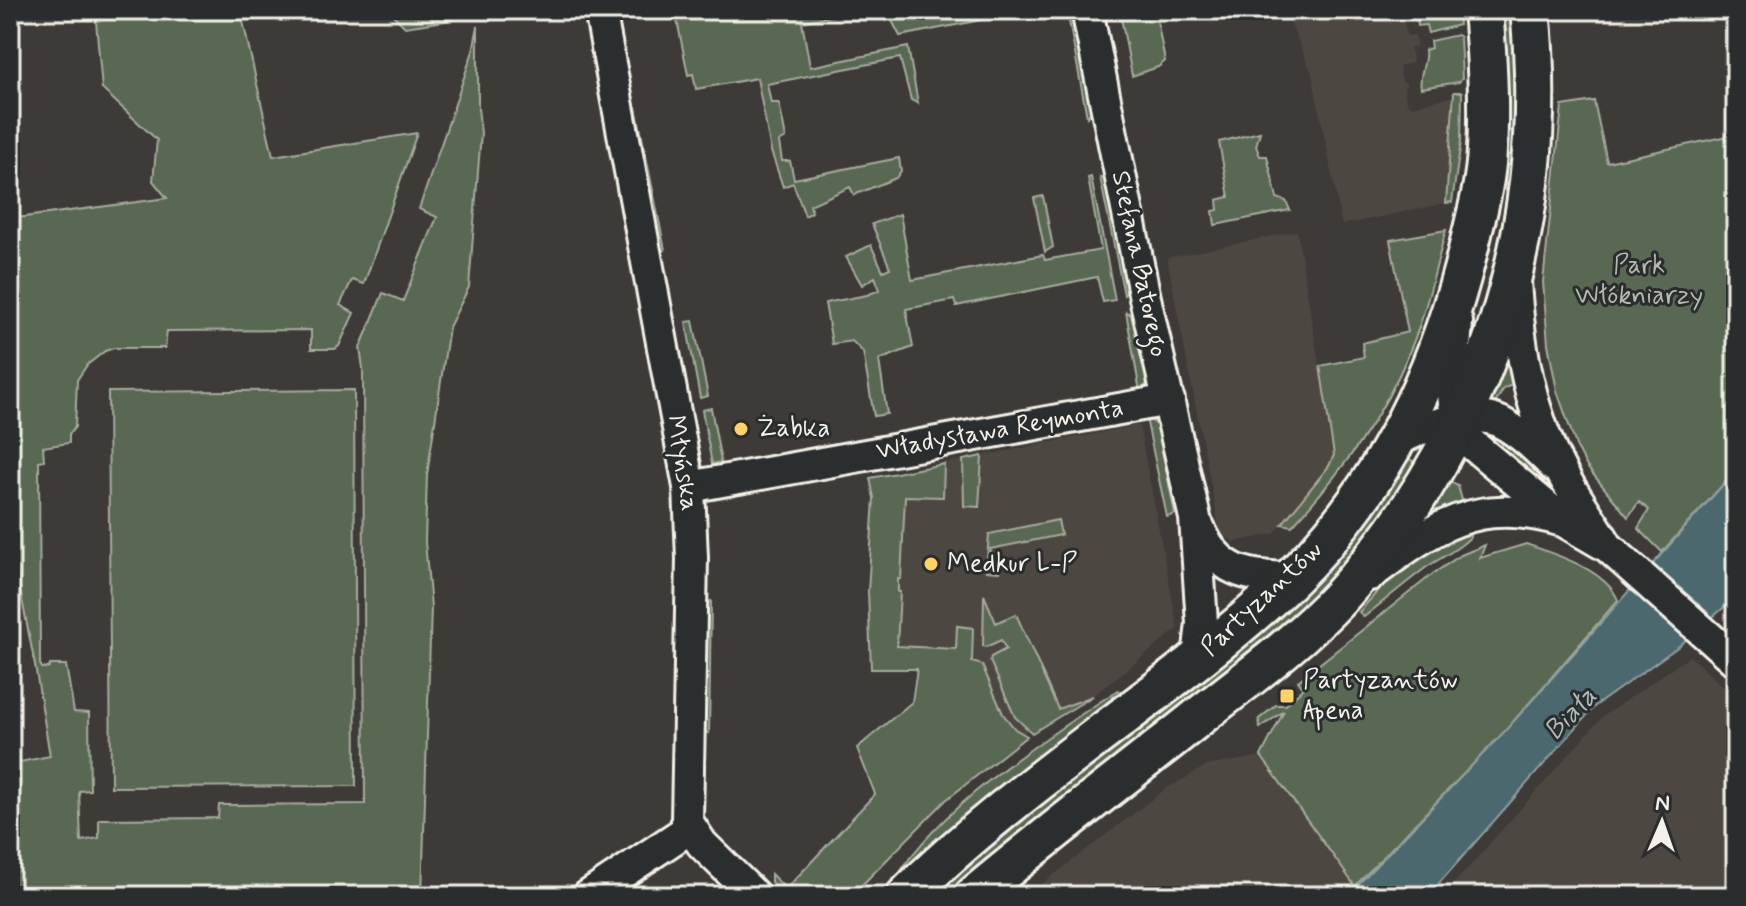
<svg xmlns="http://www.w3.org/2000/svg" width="1746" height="906" viewBox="0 0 1746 906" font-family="Mynerve,sans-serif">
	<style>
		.built { fill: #4d4642 }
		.green { fill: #586852; stroke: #a6ac9d; stroke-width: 2 }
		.water { fill: #4b686e; stroke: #8f9f9f; stroke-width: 2 }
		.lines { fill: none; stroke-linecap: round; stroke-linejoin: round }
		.minor-casing { stroke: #f4f1e8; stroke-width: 36 }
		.major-casing { stroke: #f4f1e8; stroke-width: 44 }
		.minor { stroke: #2a2d2e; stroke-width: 30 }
		.major { stroke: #2a2d2e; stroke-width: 38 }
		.poi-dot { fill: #ffd166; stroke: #2a2d2e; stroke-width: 3 }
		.labels { text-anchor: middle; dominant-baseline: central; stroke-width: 6; stroke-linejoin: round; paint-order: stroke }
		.street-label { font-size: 26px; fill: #f4f1e8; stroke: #2a2d2e }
		.park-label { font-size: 26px; fill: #b6baac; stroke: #2a2d2e }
		.poi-label { font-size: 26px; fill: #f4f1e8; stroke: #2a2d2e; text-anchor: start }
		.water-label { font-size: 28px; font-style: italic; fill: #b0bab7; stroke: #2a2d2e }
	</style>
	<rect width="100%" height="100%" fill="#3d3a38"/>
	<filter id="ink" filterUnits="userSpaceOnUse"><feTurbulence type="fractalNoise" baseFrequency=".0125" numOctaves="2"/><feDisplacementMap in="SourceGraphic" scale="16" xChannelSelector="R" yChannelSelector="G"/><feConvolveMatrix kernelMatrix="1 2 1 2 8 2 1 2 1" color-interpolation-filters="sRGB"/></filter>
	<g filter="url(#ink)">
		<path class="built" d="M1285 10H1402L1407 36 1415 35 1417 46 1410 48 1413 63 1399 66 1402 81 1407 84 1404 88 1407 103 1412 106 1454 96 1446 203 1342 225 1312 74Z
			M1297 231 1334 454 1329 466 1274 534 1234 542 1220 532 1167 258Z
			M1139 425 1178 629 1093 696 1058 709 996 754 918 669H871L868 591 874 498 870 478Z
			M1690 656 1736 699V896H1443L1603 716Z
			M1261 756 1355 886 1347 896H1026L1164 790 1206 766Z"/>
		<path class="green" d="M95 10H270L242 17 273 156 417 133 364 284 352 280 340 305 354 313 339 346 335 349H311V330L167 331 165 348H114L105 351 87 365 77 380 75 427 69 434V443L43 447 44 460 39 461 40 664 42 668H49L50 665H66L74 712 89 713 90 790 79 791 81 841 99 838V819L218 818 219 805 365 804 363 368 360 348 383 293 403 301 437 217 419 209 473 51 478 26V108L481 133 469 287 449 327 427 475 425 542 431 607 422 896H10V764L50 756 35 665 10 539V219L167 198 153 181 157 140 102 89Z
			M388 10H445L452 20 405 27Z
			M675 10H1032L900 36 889 15 849 12 802 22 810 67 908 47 918 103 911 100 900 58 767 84 771 103H779L786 138 779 142 782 161H790L794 179 899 158 901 171 896 178 854 195 850 187 810 205 812 212 805 216 793 183 783 187 771 151 757 78 696 89 693 74 688 75Z
			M1133 10H1155L1165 61 1158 67 1132 76 1120 12Z
			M1416 10H1458L1459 25 1428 33 1426 25 1418 26Z
			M1500 10H1511L1516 65 1511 191H1506Z
			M1724 10H1736V470L1662 552 1638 528 1649 510 1639 502 1628 517 1587 467 1577 448 1557 391 1548 344 1543 282 1562 106 1594 101 1607 162 1728 136Z
			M1068 16 1075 18 1092 111 1087 117Z
			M1457 35 1460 37 1462 78 1459 82 1421 88C1418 74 1427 64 1425 50L1431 48 1430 41Z
			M1454 92H1462L1461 142 1452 202 1446 203Z
			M636 107 665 250 657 252 628 108Z
			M1260 132 1256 146 1260 156H1267L1277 198 1286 201 1290 210 1215 225 1213 211 1218 210 1217 200 1229 197 1219 142Z
			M1091 177 1115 300 1103 302 1097 277 956 306 954 300 906 309 913 347 879 360 887 414 874 416 863 352 852 341 832 344 825 303 867 295 880 290 875 277 862 285 846 257 871 245 883 271 890 268 872 224 900 214 912 280 1043 255 1045 260 1101 250 1088 178Z
			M1100 177 1107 181 1129 290 1124 295Z
			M1043 196 1053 247 1045 252 1034 198Z
			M1446 230C1435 269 1427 310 1411 348 1383 418 1342 471 1292 526L1282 524 1329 466 1334 455 1320 366 1364 357 1362 343 1408 332 1390 240Z
			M1126 312 1133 315 1137 322 1149 381 1140 392Z
			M693 321 708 396 700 398 686 322Z
			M1509 352 1518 383 1504 388 1492 409 1487 407 1505 354Z
			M354 390 356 786 111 787 108 392Z
			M711 408 721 462 712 464 702 410Z
			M1146 418 1157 424 1175 514 1167 517Z
			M1506 436C1521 451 1545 468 1550 488L1547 490 1498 453Z
			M982 456 979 507 964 506 963 460Z
			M1406 457 1418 464C1380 525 1333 577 1283 628L949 896H929L967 863 1222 661Z
			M944 464 943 497 905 496 901 579H898V592H900L897 646 956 649 957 626 973 628 972 662 982 665 1003 714 1015 729 1027 736 946 800 851 896H786L771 882V874L786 889 875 794 857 748 912 702 917 669H871L868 591 874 498 870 478Z
			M1447 480 1458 486 1464 507 1425 520V515Z
			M1058 520 1061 535 990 549 999 572 986 571 989 534Z
			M1468 526 1470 537C1462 548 1436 560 1424 569 1403 585 1384 601 1364 617L1359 612 1392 575Z
			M1526 544C1555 554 1606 570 1618 600L1506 730 1355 886 1261 756 1284 711 1260 728 1259 719 1276 705H1286L1303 688 1298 681 1434 573 1461 555 1485 545 1480 558Z
			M984 595 996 623 1016 614 1058 709 1093 696 1032 733 1015 717 990 661 991 657 1006 649 1001 640 986 647 983 646Z
			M711 601 709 733 701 732 703 602Z
			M1118 690 1122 695 899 882 896 878C943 803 1044 739 1118 690Z"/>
		<path class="water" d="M1736 470V597L1679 646 1595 706 1428 896H1347L1506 730Z"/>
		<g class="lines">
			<g class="minor-casing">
				<path id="minor" d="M600 10 689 487 692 558 687 821 702 844 755 896
					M1087 10 1145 298 1195 518 1202 623 1198 658
					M1515 281C1519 348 1530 414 1562 473 1575 497 1591 519 1605 542
					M1457 322 1452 385 1454 403 1468 441 1565 522 1608 547 1736 661
					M1396 442C1419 427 1473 409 1500 422 1520 432 1538 450 1554 466
					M689 487 1169 400
					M1199 527C1217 572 1246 577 1291 578
					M1370 575C1434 527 1475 496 1559 520
					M588 896 690 828"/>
			</g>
			<g class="major-casing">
				<path id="major" d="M906 896C1016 787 1151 704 1267 601 1376 505 1439 378 1471 238 1478 209 1486 179 1487 149 1490 103 1487 56 1483 10
					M974 896C1050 832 1129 773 1206 711 1251 676 1301 639 1340 597 1487 436 1552 226 1530 10"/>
			</g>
			<use href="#minor" class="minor"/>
			<use href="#major" class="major"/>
		</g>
	</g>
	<g class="poi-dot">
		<circle cx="741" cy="429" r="8"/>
		<circle cx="931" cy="564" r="8"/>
		<rect x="1279" y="688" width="16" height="16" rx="4"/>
	</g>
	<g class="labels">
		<g class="street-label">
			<text transform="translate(1139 264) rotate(78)">Stefana Batorego</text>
			<text transform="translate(1000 430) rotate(-10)">Władysława Reymonta</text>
			<text transform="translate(682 463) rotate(81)">Młyńska</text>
			<text transform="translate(1262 599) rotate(-43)">Partyzantów</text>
		</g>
		<g class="park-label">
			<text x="1639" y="266">Park<tspan x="1639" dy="30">Włókniarzy</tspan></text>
		</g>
		<g class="poi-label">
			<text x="757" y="429">Żabka</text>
			<text x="947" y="564">Medkur L-P</text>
			<text x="1303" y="681">Partyzantów<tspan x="1303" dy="30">Apena</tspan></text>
		</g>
		<g class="water-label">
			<text transform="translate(1571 714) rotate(-46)">Biała</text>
		</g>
	</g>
	<rect width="1746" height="906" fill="none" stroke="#2a2d2e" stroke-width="40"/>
	<rect x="20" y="20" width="1706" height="866" fill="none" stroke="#f4f1e8" stroke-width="3" filter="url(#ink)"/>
	<g transform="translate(1662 822) rotate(2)" stroke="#2a2d2e" stroke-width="6" paint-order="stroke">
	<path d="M0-6L14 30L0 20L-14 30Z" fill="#f4f1e8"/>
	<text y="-12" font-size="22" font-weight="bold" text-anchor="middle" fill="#f4f1e8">N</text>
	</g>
</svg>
